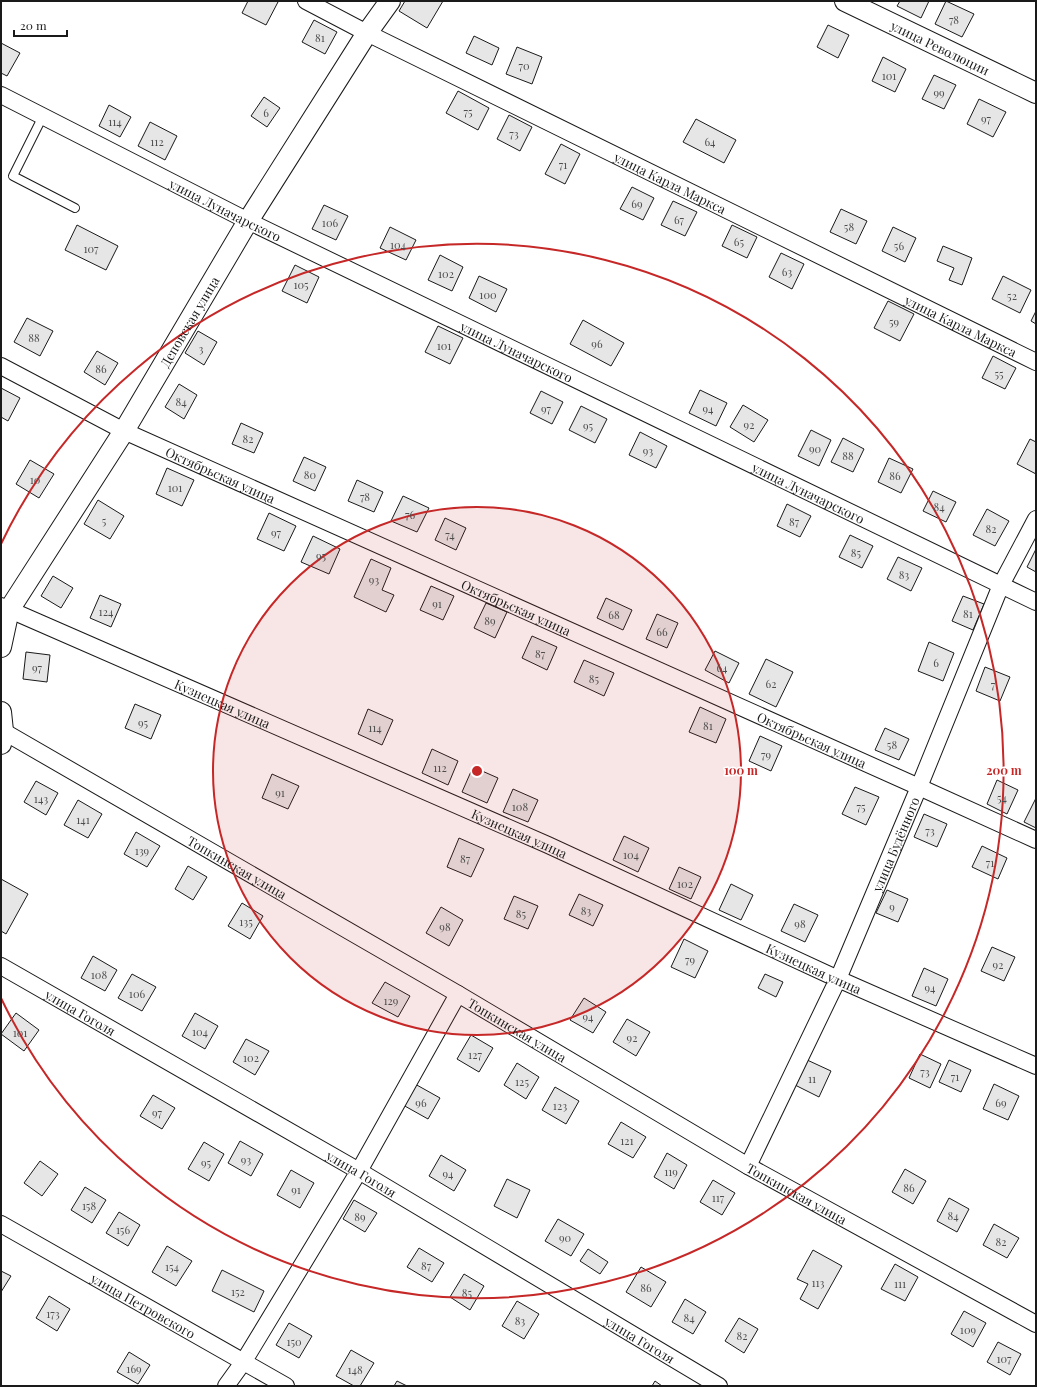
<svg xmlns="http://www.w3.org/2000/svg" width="1037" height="1387" viewBox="0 0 1037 1387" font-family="'Playfair Display',serif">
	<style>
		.building { fill: #e6e6e6; stroke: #1a1a1a }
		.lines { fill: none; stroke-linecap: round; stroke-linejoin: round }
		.service-casing { stroke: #1a1a1a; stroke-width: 10 }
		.minor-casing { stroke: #1a1a1a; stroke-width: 18 }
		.tertiary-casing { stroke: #1a1a1a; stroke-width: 22 }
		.service { stroke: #fff; stroke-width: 8 }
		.minor { stroke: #fff; stroke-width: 16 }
		.tertiary { stroke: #fff; stroke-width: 20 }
		.ring { fill: none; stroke: #c62828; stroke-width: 2 }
		.labels { text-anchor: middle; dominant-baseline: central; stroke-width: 3; stroke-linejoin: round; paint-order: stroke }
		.number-label { font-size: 11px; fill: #4d4d4d }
		.street-label { font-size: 13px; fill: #1a1a1a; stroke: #fff }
		.centre { fill: #c62828; stroke: #fff; stroke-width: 2 }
		.ring-label { font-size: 12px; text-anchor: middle; font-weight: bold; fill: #c62828; stroke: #fff; stroke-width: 3; stroke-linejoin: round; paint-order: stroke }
	</style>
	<rect width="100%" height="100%" fill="#fff"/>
	<path class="building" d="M248 1H275L278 2 266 25 242 13Z
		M405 1H443L427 28 399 11Z
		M900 1H929L921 18 897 6Z
		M946 1 974 14 962 37 935 24Z
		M314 20 337 32 325 54 302 42Z
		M828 25 849 35 838 58 817 47Z
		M474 36 499 48 492 65 466 53Z
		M1 43 20 53 7 76 1 73Z
		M517 47 542 57 532 84 506 74Z
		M883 57 906 69 895 92 872 81Z
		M934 75 956 85 944 109 922 99Z
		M458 91 489 108 478 130 446 113Z
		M264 97 280 108 267 127 251 116Z
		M979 99 1006 112 993 137 967 124Z
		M109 105 131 117 120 137 99 126Z
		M509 115 532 127 520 151 497 139Z
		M696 119 736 140 724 163 683 142Z
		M150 122 177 136 165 160 138 146Z
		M561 144 580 154 565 184 545 174Z
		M632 187 654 198 643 220 620 209Z
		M673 201 697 212 685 236 661 225Z
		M324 205 348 216 336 240 312 229Z
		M841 209 867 221 856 244 830 232Z
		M77 225 118 246 106 270 65 250Z
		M732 225 757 237 747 258 722 246Z
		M390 227 416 240 406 260 380 248Z
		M893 227 916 238 905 262 882 251Z
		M943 246 972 258 962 285 949 280 954 268 937 261Z
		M781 253 804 264 792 289 769 277Z
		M440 255 463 267 452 291 428 280Z
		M295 265 319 277 307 303 282 291Z
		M479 276 507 289 496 312 469 298Z
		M1003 276 1031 290 1020 313 992 299Z
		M888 301 914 314 900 341 874 328Z
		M1036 311V324L1031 321Z
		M27 318 53 331 40 356 14 342Z
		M583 320 624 343 611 366 570 344Z
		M438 326 463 338 450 364 425 352Z
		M198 331 217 342 204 365 185 353Z
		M97 351 118 363 105 385 84 372Z
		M993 356 1016 368 1005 389 982 378Z
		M179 384 197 395 184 419 165 407Z
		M1 388 20 398 8 421 1 417Z
		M700 390 727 403 716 426 689 413Z
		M541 391 563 402 552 424 530 413Z
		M743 405 768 420 754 442 730 427Z
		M581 406 607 419 595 443 569 430Z
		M241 423 263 433 254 453 232 444Z
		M811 430 831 440 819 466 798 456Z
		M640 432 667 446 656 468 629 455Z
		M843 438 864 449 853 472 831 462Z
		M1030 439 1036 442V474L1017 464Z
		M304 457 326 467 315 491 293 481Z
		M889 458 913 469 901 493 878 482Z
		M30 460 54 474 39 498 16 484Z
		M167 468 194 480 182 506 156 494Z
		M357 480 383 492 374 512 348 501Z
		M933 491 956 502 946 522 923 511Z
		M403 496 429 508 417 532 391 521Z
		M98 500 124 516 110 539 84 524Z
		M787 504 811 516 800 537 777 526Z
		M987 509 1009 521 995 546 973 535Z
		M269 513 296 526 284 551 257 539Z
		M445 518 466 528 456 550 435 540Z
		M850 535 873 546 862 568 839 557Z
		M313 536 340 549 329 574 301 562Z
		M1036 549V572L1027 567Z
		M898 557 922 568 911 591 887 579Z
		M371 559 391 568 382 590 394 595 386 612 354 597Z
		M53 576 73 588 61 608 41 596Z
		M431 586 454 596 443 620 420 610Z
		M100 595 121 604 111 627 90 618Z
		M963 596 984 604 973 630 952 621Z
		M606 598 632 610 623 630 597 618Z
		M486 603 507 612 495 638 474 628Z
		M657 614 678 623 667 648 646 639Z
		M532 636 557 647 547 670 522 658Z
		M929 642 954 653 943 681 918 671Z
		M715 651 739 663 729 683 705 670Z
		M26 652 50 655 47 682 23 679Z
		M766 659 793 672 776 707 749 694Z
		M584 660 614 673 604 696 574 682Z
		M985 667 1010 677 1000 701 976 691Z
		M135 704 161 715 151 739 125 728Z
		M700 707 726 719 716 743 689 732Z
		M368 709 393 720 382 745 358 734Z
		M885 728 909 739 899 760 875 750Z
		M760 736 782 746 771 771 749 761Z
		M432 749 458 761 448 785 422 773Z
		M473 767 498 778 487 803 462 792Z
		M272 774 299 786 288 809 262 798Z
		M997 780 1018 790 1007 814 987 804Z
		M36 781 58 793 46 815 24 802Z
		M855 787 879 797 866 825 842 814Z
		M513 789 538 800 528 822 503 812Z
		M1036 798V828L1024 822Z
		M78 800 102 814 88 838 64 825Z
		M924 814 947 824 937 847 914 837Z
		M136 832 160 846 147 867 124 854Z
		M624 836 649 848 638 872 613 860Z
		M459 838 484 849 471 877 447 867Z
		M982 846 1007 858 998 879 972 867Z
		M188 866 207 877 193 900 175 889Z
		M679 867 701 877 691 899 669 889Z
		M1 879 28 894 6 934 1 931Z
		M731 884 753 895 741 920 719 910Z
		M887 890 908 899 898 922 876 913Z
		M579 894 603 905 593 926 569 915Z
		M514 896 538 906 528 929 504 919Z
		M242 903 263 916 250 939 228 926Z
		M794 904 818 915 805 942 781 931Z
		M441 907 463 920 449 946 426 933Z
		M684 939 708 951 695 978 671 967Z
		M992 947 1015 957 1004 981 981 971Z
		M93 956 117 970 105 991 81 978Z
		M924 968 948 979 936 1006 912 996Z
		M132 974 156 987 142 1011 118 998Z
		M765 974 783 982 776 997 758 988Z
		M385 982 410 996 398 1017 372 1003Z
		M584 998 606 1012 593 1033 570 1020Z
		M16 1013 39 1030 24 1051 1 1034Z
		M195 1013 218 1026 205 1049 182 1036Z
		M627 1019 650 1032 636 1056 613 1042Z
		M471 1035 493 1048 479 1072 457 1059Z
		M246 1039 269 1051 255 1075 233 1062Z
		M920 1054 941 1064 930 1088 909 1078Z
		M805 1059 831 1071 819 1097 793 1084Z
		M949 1060 971 1070 961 1092 939 1082Z
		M517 1063 539 1077 526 1099 504 1085Z
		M415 1084 440 1098 428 1119 403 1105Z
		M994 1084 1019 1096 1008 1120 983 1109Z
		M555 1087 579 1101 566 1124 542 1110Z
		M153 1095 175 1108 162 1129 140 1116Z
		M621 1122 646 1137 633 1158 608 1144Z
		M240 1141 263 1154 251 1176 228 1163Z
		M204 1142 224 1154 209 1181 188 1169Z
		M667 1153 687 1165 674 1189 654 1177Z
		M441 1155 466 1170 454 1191 429 1176Z
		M40 1161 58 1174 42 1196 24 1183Z
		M905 1169 926 1181 913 1204 892 1192Z
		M291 1170 314 1183 300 1208 277 1195Z
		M507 1179 530 1190 517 1218 494 1206Z
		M713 1180 735 1193 722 1215 700 1202Z
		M85 1187 106 1200 92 1223 71 1210Z
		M949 1198 969 1209 957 1232 937 1221Z
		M354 1200 377 1213 365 1232 343 1219Z
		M119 1212 140 1225 128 1246 106 1233Z
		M558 1219 584 1234 571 1256 545 1241Z
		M994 1224 1019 1238 1007 1258 983 1245Z
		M167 1246 192 1261 176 1286 152 1272Z
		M419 1248 444 1263 432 1282 407 1267Z
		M588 1249 608 1262 600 1274 580 1261Z
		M813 1250 842 1266 818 1309 800 1299 808 1284 797 1279Z
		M895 1264 918 1277 905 1301 881 1289Z
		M641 1267 666 1282 651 1307 626 1292Z
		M222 1270 264 1291 254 1312 212 1291Z
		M1 1271 11 1276 1 1292Z
		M464 1274 484 1286 470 1310 450 1297Z
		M49 1296 70 1309 57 1331 36 1318Z
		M685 1299 706 1312 693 1334 672 1322Z
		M517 1301 539 1314 524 1339 502 1326Z
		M964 1311 986 1323 973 1347 951 1334Z
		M739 1318 758 1329 744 1353 725 1341Z
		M289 1323 312 1336 299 1358 276 1345Z
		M998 1342 1021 1354 1010 1375 987 1362Z
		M351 1350 374 1363 360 1386H354L336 1376Z
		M129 1352 150 1365 138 1384 117 1372Z
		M397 1381 407 1386H394Z
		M655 1381 662 1386H652Z"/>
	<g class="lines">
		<g class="service-casing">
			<path id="service" d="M43 116 13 176 75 208"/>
		</g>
		<g class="minor-casing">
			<g id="minor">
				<path id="s1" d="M306 1 367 33 1036 362"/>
				<path id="s2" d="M1 95 248 221 1036 602"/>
				<path id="s3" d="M1 366 124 431 919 787 1036 840"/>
				<path id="s4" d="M1 606 548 845 838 979 1036 1066"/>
				<path id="s5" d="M1 730 458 994 748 1166 1036 1324"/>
				<path id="s6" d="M1 966 359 1171 719 1386"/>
				<path id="s7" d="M748 1166 838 979 919 787 1001 585 1036 519"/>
				<path id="s8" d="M1 1224 286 1386"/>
				<path d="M226 1386 244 1361 359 1171 458 994"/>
			</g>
		</g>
		<g class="tertiary-casing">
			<g id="tertiary">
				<path id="s9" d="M845 1 1036 93"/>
				<path id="s10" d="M1 647 9 610 124 431 248 221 367 33 390 1"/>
				<path d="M1 712 3 731 1 744"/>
			</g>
		</g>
		<use href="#service" class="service"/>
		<use href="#minor" class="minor"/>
		<use href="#tertiary" class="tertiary"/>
	</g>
	<circle cx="477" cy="771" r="264" fill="#c62828" fill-opacity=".12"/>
	<g class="ring">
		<circle cx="477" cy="771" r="264"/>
		<path d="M1 544A527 527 0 1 1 1 998"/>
	</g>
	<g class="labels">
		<g class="number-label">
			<text x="954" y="19">78</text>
			<text x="320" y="37">81</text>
			<text x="524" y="65">70</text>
			<text x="889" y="75">101</text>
			<text x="939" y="92">99</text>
			<text x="468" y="111">75</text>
			<text x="266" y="112">6</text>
			<text x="986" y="118">97</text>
			<text x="115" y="121">114</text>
			<text x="514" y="133">73</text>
			<text x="157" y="141">112</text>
			<text x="710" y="141">64</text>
			<text x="563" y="164">71</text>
			<text x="637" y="203">69</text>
			<text x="679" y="219">67</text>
			<text x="330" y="222">106</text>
			<text x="849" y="226">58</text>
			<text x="739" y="241">65</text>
			<text x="398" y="244">104</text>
			<text x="899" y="245">56</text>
			<text x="91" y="248">107</text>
			<text x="787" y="271">63</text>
			<text x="446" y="273">102</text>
			<text x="301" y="284">105</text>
			<text x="488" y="294">100</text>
			<text x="1012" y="295">52</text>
			<text x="894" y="321">59</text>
			<text x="34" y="337">88</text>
			<text x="597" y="343">96</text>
			<text x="444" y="345">101</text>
			<text x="201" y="348">3</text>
			<text x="101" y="368">86</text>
			<text x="999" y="373">55</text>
			<text x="181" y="401">84</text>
			<text x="546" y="408">97</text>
			<text x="708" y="408">94</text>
			<text x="749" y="424">92</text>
			<text x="588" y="425">95</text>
			<text x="248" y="438">82</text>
			<text x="815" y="448">90</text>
			<text x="648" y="450">93</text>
			<text x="848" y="455">88</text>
			<text x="310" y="474">80</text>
			<text x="895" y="475">86</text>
			<text x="35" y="479">10</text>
			<text x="175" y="487">101</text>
			<text x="365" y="496">78</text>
			<text x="939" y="506">84</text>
			<text x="410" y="514">76</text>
			<text x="104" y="520">5</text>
			<text x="794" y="521">87</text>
			<text x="991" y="528">82</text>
			<text x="276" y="532">97</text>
			<text x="450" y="534">74</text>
			<text x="856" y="552">85</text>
			<text x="321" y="555">95</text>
			<text x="904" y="574">83</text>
			<text x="374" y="579">93</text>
			<text x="437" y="603">91</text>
			<text x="106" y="611">124</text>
			<text x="968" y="613">81</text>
			<text x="614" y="614">68</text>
			<text x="490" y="620">89</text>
			<text x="662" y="631">66</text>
			<text x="540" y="653">87</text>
			<text x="936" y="662">6</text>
			<text x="37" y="667">97</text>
			<text x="722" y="667">64</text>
			<text x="594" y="678">85</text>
			<text x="771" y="683">62</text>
			<text x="993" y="684">7</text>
			<text x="143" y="722">95</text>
			<text x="708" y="725">81</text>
			<text x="375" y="727">114</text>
			<text x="892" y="744">58</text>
			<text x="766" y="754">79</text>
			<text x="440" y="767">112</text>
			<text x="280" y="792">91</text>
			<text x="1002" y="797">54</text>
			<text x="41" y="798">143</text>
			<text x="520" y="806">108</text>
			<text x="861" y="806">75</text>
			<text x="83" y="819">141</text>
			<text x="930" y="830">73</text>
			<text x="142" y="850">139</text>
			<text x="631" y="854">104</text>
			<text x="465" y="858">87</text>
			<text x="990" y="862">71</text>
			<text x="685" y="883">102</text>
			<text x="892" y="906">9</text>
			<text x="586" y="910">83</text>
			<text x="521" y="913">85</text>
			<text x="246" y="921">135</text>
			<text x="800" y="923">98</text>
			<text x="445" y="926">98</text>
			<text x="690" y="959">79</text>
			<text x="998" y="964">92</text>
			<text x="99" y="974">108</text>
			<text x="930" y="987">94</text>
			<text x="137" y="993">106</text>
			<text x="391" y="1000">129</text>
			<text x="588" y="1016">94</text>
			<text x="200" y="1031">104</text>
			<text x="20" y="1032">101</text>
			<text x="632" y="1037">92</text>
			<text x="475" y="1054">127</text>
			<text x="251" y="1057">102</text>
			<text x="925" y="1071">73</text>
			<text x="955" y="1076">71</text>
			<text x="812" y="1078">11</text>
			<text x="522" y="1081">125</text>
			<text x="421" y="1102">96</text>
			<text x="1001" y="1102">69</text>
			<text x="560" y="1105">123</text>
			<text x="157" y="1112">97</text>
			<text x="627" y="1140">121</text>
			<text x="246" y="1159">93</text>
			<text x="206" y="1162">95</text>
			<text x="671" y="1171">119</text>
			<text x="448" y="1173">94</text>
			<text x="909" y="1187">86</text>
			<text x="296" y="1189">91</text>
			<text x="718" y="1197">117</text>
			<text x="89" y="1205">158</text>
			<text x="953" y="1215">84</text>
			<text x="360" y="1216">89</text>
			<text x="123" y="1229">156</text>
			<text x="565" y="1237">90</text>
			<text x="1001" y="1241">82</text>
			<text x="426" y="1265">87</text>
			<text x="172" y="1266">154</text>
			<text x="818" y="1282">113</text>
			<text x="900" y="1283">111</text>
			<text x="646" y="1287">86</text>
			<text x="238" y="1291">152</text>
			<text x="467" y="1292">85</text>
			<text x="53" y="1313">173</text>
			<text x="689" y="1317">84</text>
			<text x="520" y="1320">83</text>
			<text x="968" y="1329">109</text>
			<text x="742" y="1335">82</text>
			<text x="294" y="1341">150</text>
			<text x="1004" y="1358">107</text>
			<text x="134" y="1368">169</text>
			<text x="355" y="1369">148</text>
		</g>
		<g class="street-label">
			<text stroke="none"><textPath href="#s9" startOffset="106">улица Революции</textPath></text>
			<text stroke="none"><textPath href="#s1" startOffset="407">улица Карла Маркса</textPath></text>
			<text stroke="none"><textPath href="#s2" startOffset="252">улица Луначарского</textPath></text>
			<text stroke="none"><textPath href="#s10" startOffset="378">Деповская улица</textPath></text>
			<text stroke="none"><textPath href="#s1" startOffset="731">улица Карла Маркса</textPath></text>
			<text stroke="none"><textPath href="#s2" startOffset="576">улица Луначарского</textPath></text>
			<text stroke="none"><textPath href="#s3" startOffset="245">Октябрьская улица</textPath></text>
			<text stroke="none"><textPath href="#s2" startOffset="900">улица Луначарского</textPath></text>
			<text stroke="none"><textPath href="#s3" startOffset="569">Октябрьская улица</textPath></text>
			<text stroke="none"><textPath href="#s4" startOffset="242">Кузнецкая улица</textPath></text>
			<text stroke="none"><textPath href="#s3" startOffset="893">Октябрьская улица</textPath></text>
			<text stroke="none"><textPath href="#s4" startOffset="566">Кузнецкая улица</textPath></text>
			<text stroke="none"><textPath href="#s7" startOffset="354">улица Будённого</textPath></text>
			<text stroke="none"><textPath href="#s5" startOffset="273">Топкинская улица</textPath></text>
			<text stroke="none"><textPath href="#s4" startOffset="890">Кузнецкая улица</textPath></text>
			<text stroke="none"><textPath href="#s6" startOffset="92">улица Гоголя</textPath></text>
			<text stroke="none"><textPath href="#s5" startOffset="597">Топкинская улица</textPath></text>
			<text stroke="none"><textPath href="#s6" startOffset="416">улица Гоголя</textPath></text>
			<text stroke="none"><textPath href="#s5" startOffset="921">Топкинская улица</textPath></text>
			<text stroke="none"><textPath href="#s8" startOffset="164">улица Петровского</textPath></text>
			<text stroke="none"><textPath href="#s6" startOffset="740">улица Гоголя</textPath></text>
		</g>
	</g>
	<circle cx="477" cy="771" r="6" class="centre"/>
	<g class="ring-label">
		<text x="741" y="775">100 m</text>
		<text x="1004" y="775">200 m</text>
	</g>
	<rect width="1037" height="1387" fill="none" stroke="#1a1a1a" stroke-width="4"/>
	<path d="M14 30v6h53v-6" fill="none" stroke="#1a1a1a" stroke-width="2"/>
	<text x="20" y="30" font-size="12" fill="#1a1a1a" stroke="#ffffff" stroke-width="3" paint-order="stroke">20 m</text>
</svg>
